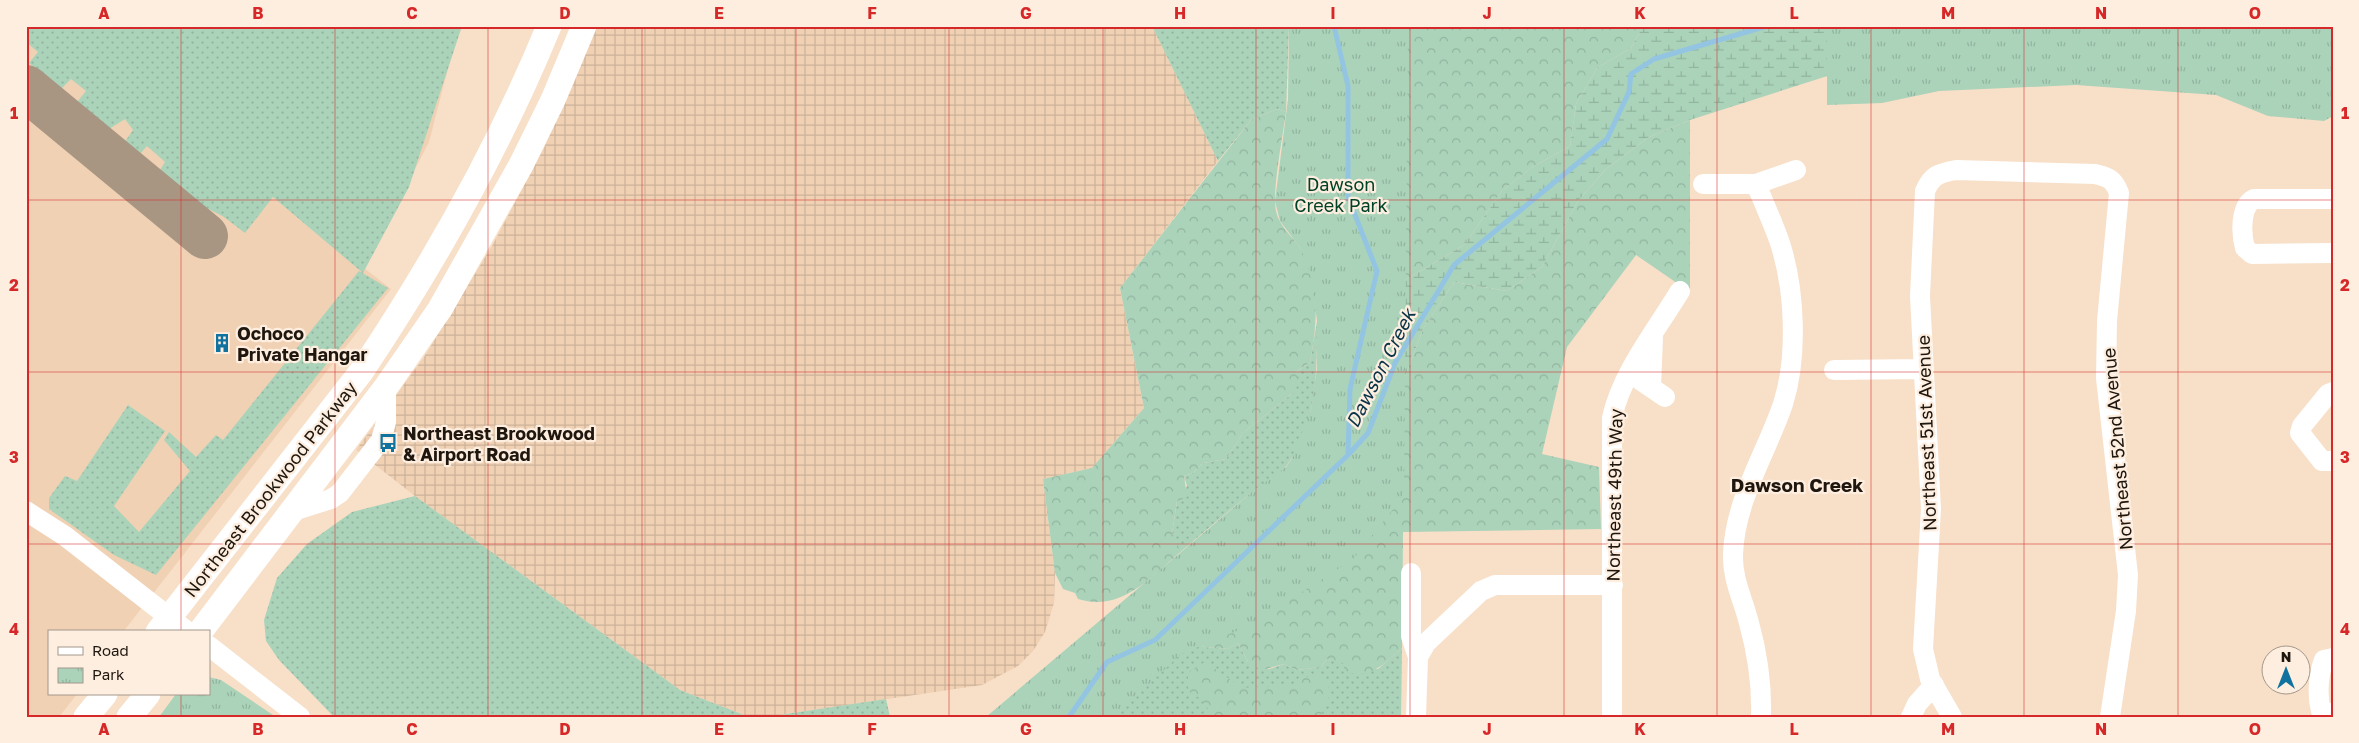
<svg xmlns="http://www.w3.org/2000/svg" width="2359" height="743" viewBox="0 0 2359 743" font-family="'Golos Text',sans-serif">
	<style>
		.built { fill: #f0d1b4 }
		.industrial { fill: url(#industrial-grid) }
		.grass { fill: url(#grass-dots) }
		.forest { fill: url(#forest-crowns) }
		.wetland { fill: url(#wetland-marsh) }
		.park { fill: url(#park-tufts) }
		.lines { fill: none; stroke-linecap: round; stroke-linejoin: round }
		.stream { stroke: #93c5e3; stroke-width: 5 }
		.taxiway { stroke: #a89683; stroke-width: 46 }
		.minor { stroke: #fff; stroke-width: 20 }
		.major { stroke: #fff; stroke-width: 25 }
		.grid { fill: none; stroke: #d62828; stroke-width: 1; stroke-opacity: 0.55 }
		.labels { text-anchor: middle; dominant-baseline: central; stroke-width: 4.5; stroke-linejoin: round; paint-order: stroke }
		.park-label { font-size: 18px; fill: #004227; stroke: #fdeee0 }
		.poi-label { font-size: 18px; font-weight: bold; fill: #1f160e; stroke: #fdeee0; text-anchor: start }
		.street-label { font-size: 18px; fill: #1f160e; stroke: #fdeee0 }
		.water-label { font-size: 19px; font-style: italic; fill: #083348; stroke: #fdeee0 }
		.neighbourhood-label { font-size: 19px; font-weight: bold; fill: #1f160e; stroke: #fdeee0 }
		.neatline { fill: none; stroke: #d62828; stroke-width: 2 }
		.grid-label { font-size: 16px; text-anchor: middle; font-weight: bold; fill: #d62828 }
	</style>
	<defs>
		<pattern id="industrial-grid" width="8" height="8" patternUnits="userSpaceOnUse" patternTransform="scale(1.25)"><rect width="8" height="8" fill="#f0d1b4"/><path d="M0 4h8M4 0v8" fill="none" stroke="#cdb39a"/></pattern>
		<pattern id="grass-dots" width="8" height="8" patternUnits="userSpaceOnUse" patternTransform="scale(1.25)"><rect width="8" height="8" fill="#aad3ba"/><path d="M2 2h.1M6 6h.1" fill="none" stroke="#92b49f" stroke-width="1.8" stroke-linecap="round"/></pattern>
		<pattern id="forest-crowns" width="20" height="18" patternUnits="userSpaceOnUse" patternTransform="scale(1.25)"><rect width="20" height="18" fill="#aad3ba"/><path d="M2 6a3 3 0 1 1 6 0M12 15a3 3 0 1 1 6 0" fill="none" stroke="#92b49f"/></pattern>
		<pattern id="wetland-marsh" width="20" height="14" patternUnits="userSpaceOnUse" patternTransform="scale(1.25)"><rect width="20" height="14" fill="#aad3ba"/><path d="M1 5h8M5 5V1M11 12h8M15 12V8" fill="none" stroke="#92b49f"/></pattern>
		<pattern id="park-tufts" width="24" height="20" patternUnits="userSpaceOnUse" patternTransform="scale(1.25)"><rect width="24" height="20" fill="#aad3ba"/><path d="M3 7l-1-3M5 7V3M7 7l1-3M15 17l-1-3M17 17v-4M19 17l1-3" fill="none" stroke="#92b49f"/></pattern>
	</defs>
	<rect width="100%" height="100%" fill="#f8dfc7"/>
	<path class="built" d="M26 26H459L429 142 364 268 391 289 123 632H49V694H77L59 717H26Z"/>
	<path class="industrial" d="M595 26H1152L1218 161 1120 288 1144 408 1092 468 1043 479 1055 573 1054 603 1045 632 1033 651 1018 666 982 685 766 717H749L680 690 415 496 356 450 424 357 492 246 545 146Z"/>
	<path class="grass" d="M26 26H462L409 187 363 273 273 197 245 233 224 217 199 204 158 173 165 162 147 146 138 156 124 143 133 130 125 119 109 129 77 102 86 91 71 79 61 89 29 63 38 52 26 42Z
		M1152 26H1289L1286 112 1277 109 1251 120 1218 161Z
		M359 271 388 288 156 575 114 555 49 509V498L65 476 77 481 128 405 165 431 114 506 139 532 190 471 164 440 169 432 196 457 216 435 223 440Z
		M1317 321C1317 369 1318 424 1287 465 1279 476 1262 484 1251 493 1226 513 1202 534 1178 554L1172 534 1177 501 1187 486 1184 476 1193 473 1203 463 1226 459 1243 433 1294 392 1295 373 1310 362Z
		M415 496 680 690 749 717H334L279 660 266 641 264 620 277 578 307 544 352 512Z
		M1197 641 1204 647 1228 649 1238 643 1248 662 1269 669 1284 664 1297 670 1321 667 1327 659 1378 669 1402 648 1401 717H1084Z
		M886 699 890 717H766Z"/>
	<path class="forest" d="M1373 26H1643L1631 48 1597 68 1576 104 1570 146 1531 168 1502 191 1464 245 1407 279 1384 290Z
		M1277 109 1286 112C1283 136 1272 190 1276 211 1279 226 1293 237 1301 249 1321 282 1317 327 1310 362L1296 372 1299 382 1294 392 1243 433 1226 459 1203 463 1193 473 1184 476 1187 497 1177 501 1172 534 1178 543V554C1148 580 1120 612 1078 599L1075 593 1063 589 1055 573 1043 479 1092 468 1144 408 1120 288 1251 120Z
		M1690 120V292L1636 255 1567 347 1542 454 1599 467 1601 529 1403 532 1402 648C1385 663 1369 681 1345 671L1343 663 1327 659 1321 667 1297 670 1284 664 1261 670 1248 662 1238 643 1228 649 1204 647 1197 641 1398 395 1423 329 1454 282 1507 291 1542 267 1578 201 1606 169 1649 137Z
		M1205 662 1242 688 1297 685 1303 678 1316 675C1338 686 1328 701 1320 717H1209L1211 713 1201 699 1188 691V672Z"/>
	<path class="wetland" d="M1643 26H1998C1989 28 1987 36 1979 41 1962 51 1934 48 1915 48L1690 120 1649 137 1606 169 1578 201 1542 267 1507 291 1454 282 1423 329 1398 395 1382 487 1348 544 1259 594 1197 641 1161 646 1120 666 1084 717H1027L1092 665 1115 638 1231 552 1297 495 1328 461 1344 428 1346 407 1339 387 1344 344 1350 327 1365 316 1384 290 1407 279 1464 245 1502 191 1531 168 1570 146 1576 104 1597 68 1631 48Z"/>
	<path class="park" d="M1289 26H1408L1404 492 1395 507 1353 559 1251 625 1181 654 1120 711 1118 717H986L1252 492 1286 467 1292 458 1311 410 1317 368V321L1311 275 1301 249 1280 221 1275 201 1288 99Z
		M1827 26H2333V116L2324 121 2268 116 2216 95 2076 85 1939 91 1882 103 1827 105Z
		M209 677 221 680 276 717H159L176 694H209Z"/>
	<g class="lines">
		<path class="stream" d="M1334 26 1348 86V197L1377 271 1350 389 1348 455
			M1069 717 1107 662 1155 640 1348 455 1368 433 1395 363 1454 265 1607 139 1629 92 1631 74 1654 59 1767 26"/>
		<path class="taxiway" d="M26 88 205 236"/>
		<path class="minor" d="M1703 184H1756
			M2333 199H2254C2240 206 2241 234 2245 248L2252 254 2333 253
			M1834 370 1923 369
			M1640 380 1665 397
			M1651 387 1653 337
			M2333 392 2328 394 2302 426 2300 433 2322 461H2333
			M26 511 65 536 188 632
			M293 511 331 499 340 493 381 440 386 422V387
			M1411 573V636L1418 657
			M209 646 300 717
			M2333 658 2324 660C2318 675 2317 696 2321 711L2333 713
			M1416 717 1418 657 1426 643 1481 591 1495 585H1613
			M1612 717V418C1621 374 1657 329 1680 291
			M1761 717C1762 686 1757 652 1749 623 1743 599 1732 579 1733 554 1735 500 1766 454 1783 404 1798 357 1795 290 1780 243 1773 223 1764 203 1756 184L1796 170
			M1911 717 1917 704 1934 685
			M1952 717 1930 679 1923 649 1931 509 1920 296 1925 191C1932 175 1939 173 1956 170L2095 174C2109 177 2114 180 2119 193L2107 321 2106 378 2128 575 2126 611 2110 717"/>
		<path class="major" d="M158 632 361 372C434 263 499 148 549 26
			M200 632 386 387 440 309 521 165 553 100 584 26
			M86 717 105 694
			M129 717 148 694"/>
	</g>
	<path class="grid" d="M181 26V632M335 26V717M488 26V717M642 26V717M796 26V717M949 26V717M1103 26V717M1256 26V717M1410 26V717M1564 26V717M1717 26V717M1871 26V717M2024 26V717M2178 26V717M26 200H2333M26 372H2333M26 544H2333M181 694V717"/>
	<defs>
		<g id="building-bare" transform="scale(1.5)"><path d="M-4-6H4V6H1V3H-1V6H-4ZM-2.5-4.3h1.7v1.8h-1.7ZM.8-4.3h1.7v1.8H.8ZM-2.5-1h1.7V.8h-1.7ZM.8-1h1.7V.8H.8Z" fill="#10729f" stroke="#fdeee0" stroke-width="2.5" paint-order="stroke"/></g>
		<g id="bus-bare" transform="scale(1.5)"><path d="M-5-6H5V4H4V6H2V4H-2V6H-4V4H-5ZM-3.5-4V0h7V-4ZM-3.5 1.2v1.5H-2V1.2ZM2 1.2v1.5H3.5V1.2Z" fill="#10729f" stroke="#fdeee0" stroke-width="2.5" paint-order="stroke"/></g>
	</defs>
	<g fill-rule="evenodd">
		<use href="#building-bare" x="222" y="343"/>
		<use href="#bus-bare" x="388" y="443"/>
	</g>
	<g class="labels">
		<g class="park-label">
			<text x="1341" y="184">Dawson<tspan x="1341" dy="21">Creek Park</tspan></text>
		</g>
		<g class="poi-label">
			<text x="237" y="333">Ochoco<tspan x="237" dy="21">Private Hangar</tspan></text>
			<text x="403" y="433">Northeast Brookwood<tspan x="403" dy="21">&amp; Airport Road</tspan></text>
		</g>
		<g class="street-label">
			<text transform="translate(1926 433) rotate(-92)">Northeast 51st Avenue</text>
			<text transform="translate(2117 449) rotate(-95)">Northeast 52nd Avenue</text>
			<text transform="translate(270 489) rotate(-52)">Northeast Brookwood Parkway</text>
			<text transform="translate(1614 495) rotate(-89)">Northeast 49th Way</text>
		</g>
		<g class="water-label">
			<text transform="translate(1380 368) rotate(-63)">Dawson Creek</text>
		</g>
		<g class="neighbourhood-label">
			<text x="1797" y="484">Dawson Creek</text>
		</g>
	</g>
	<rect width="2359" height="743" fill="none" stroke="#fdeee0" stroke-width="55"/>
	<rect x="48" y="630" width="162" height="65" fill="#fdeee0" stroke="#a4988c"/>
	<rect x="58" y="647" width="25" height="8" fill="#ffffff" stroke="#a4988c"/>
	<text x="92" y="656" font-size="15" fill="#1f160e">Road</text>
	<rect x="58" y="668" width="25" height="15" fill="url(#park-tufts)" stroke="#a4988c"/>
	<text x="92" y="680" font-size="15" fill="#1f160e">Park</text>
	<g transform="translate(2286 670)"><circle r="24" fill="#fdeee0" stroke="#a4988c"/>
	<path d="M0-4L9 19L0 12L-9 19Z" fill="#10729f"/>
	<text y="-8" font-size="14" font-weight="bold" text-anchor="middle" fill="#1f160e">N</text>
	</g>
	<rect x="28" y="28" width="2304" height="688" class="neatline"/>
	<g class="grid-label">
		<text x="104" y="19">A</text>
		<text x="258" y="19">B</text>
		<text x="412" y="19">C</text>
		<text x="565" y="19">D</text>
		<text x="719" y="19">E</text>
		<text x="872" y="19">F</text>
		<text x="1026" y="19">G</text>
		<text x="1180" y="19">H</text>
		<text x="1333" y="19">I</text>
		<text x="1487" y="19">J</text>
		<text x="1640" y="19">K</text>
		<text x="1794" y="19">L</text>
		<text x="1948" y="19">M</text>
		<text x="2101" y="19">N</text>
		<text x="2255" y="19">O</text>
		<text x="14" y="119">1</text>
		<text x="2345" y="119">1</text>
		<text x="14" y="291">2</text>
		<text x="2345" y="291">2</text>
		<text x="14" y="463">3</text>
		<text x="2345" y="463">3</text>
		<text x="14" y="635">4</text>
		<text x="2345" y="635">4</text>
		<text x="104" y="735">A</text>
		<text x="258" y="735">B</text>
		<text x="412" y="735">C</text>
		<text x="565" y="735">D</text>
		<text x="719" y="735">E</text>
		<text x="872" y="735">F</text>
		<text x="1026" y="735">G</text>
		<text x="1180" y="735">H</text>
		<text x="1333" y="735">I</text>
		<text x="1487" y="735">J</text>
		<text x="1640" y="735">K</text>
		<text x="1794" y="735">L</text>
		<text x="1948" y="735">M</text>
		<text x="2101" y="735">N</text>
		<text x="2255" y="735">O</text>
	</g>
</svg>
